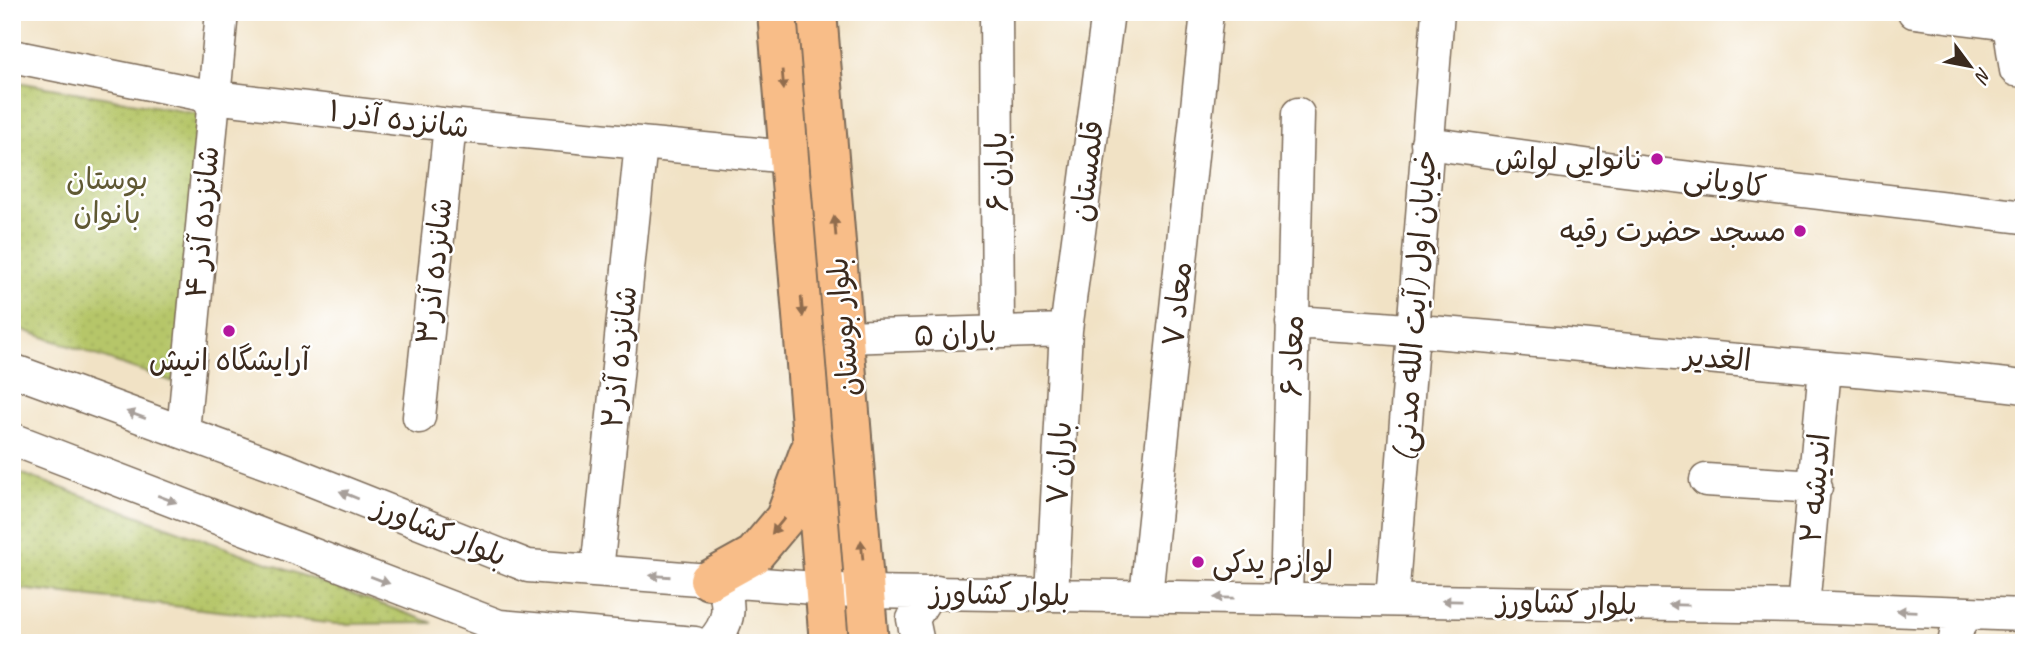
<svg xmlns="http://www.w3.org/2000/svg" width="2036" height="655" viewBox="0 0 2036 655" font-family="Caveat,'Playpen Sans Arabic',sans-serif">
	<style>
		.park { fill: url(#park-dots); stroke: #787844; stroke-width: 2 }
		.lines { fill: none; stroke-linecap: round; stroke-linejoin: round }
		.minor-casing { stroke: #7b6a58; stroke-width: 35 }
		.major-casing { stroke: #7b6a58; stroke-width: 42 }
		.minor { stroke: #fff; stroke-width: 32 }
		.major { stroke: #f8bd88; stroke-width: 38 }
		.oneway { fill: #906c4e }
		.oneway2 { fill: #a79f9a }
		.poi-dot { fill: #b5179e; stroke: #fff; stroke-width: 2.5 }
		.labels { text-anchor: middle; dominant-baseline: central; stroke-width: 5; stroke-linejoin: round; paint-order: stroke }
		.street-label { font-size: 30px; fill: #3b2a1e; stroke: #fff }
		.poi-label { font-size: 30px; fill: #3b2a1e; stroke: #fff; text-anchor: end }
		.park-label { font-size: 30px; fill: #605934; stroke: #fff }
	</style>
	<defs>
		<pattern id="park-dots" width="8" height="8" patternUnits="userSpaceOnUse" patternTransform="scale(1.75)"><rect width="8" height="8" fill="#b6c669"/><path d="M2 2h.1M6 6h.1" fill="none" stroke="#9daa5b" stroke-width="1.8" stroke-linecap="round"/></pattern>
	</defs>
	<rect width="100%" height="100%" fill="#fff"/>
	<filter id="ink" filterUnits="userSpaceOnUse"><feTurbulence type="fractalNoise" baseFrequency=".0143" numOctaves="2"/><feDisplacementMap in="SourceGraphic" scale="14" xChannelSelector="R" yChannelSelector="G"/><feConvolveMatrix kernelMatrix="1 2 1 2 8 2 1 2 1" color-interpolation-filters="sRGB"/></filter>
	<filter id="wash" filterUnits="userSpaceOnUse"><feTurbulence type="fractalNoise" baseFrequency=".00686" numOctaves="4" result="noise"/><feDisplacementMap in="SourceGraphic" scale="28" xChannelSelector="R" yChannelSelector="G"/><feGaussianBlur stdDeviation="1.57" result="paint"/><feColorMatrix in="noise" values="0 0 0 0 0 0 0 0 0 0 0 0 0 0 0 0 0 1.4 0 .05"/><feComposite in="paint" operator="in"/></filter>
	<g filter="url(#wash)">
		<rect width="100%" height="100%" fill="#f1e2c5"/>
		<path class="park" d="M12 81 216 117 173 382 12 326Z
			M12 470 433 623 337 624 12 588Z"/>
	</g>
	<g filter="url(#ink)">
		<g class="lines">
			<g class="minor-casing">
				<path id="minor" d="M996 12 998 332
					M1914 12 2009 24 2016 70 2024 71
					M12 56 214 97 450 125 789 157
					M1427 143 1607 168 2024 217
					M1292 322C1441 331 1589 346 1738 360 1833 369 1928 375 2024 387
					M844 337 1066 330
					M12 370 286 470 528 566 866 592 1803 607 2024 615
					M419 417 450 125
					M183 432 222 12
					M12 439 499 626 695 643
					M1706 480 1816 487
					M597 571 641 143
					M1052 595 1066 330 1108 12
					M1146 596 1207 12
					M1286 599 1298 114
					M1392 600 1438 12
					M1803 607 1825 368
					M711 643C730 624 732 604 720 581
					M918 643 913 619 926 598 937 592
					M1954 643 1957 630 1967 613"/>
			</g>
			<g class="major-casing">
				<path id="major" d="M777 12 829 643
					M817 12 869 643
					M709 580 754 555 785 518 809 452"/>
			</g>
			<use href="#minor" class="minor"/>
			<use href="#major" class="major"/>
		</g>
		<defs><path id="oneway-solid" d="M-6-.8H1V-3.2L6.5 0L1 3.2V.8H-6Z" transform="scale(1.75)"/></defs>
		<g class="oneway">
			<use href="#oneway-solid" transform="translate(783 80) rotate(85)"/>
			<use href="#oneway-solid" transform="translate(835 226) rotate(-95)"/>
			<use href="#oneway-solid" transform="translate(802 307) rotate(85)"/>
			<use href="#oneway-solid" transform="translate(778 526) rotate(129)"/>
			<use href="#oneway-solid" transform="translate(862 550) rotate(-95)"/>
		</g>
		<g class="oneway2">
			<use href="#oneway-solid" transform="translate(136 415) rotate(-160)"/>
			<use href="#oneway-solid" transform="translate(349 495) rotate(-158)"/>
			<use href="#oneway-solid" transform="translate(167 499) rotate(21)"/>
			<use href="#oneway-solid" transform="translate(660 576) rotate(-176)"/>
			<use href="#oneway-solid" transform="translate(380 580) rotate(21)"/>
			<use href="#oneway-solid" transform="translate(1224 598) rotate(-179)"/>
			<use href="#oneway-solid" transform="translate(1452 601) rotate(-179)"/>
			<use href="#oneway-solid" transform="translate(1679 605) rotate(-179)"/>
			<use href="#oneway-solid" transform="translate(1907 611) rotate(-178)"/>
		</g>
	</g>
	<g class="poi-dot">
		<circle cx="1657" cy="159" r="7"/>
		<circle cx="1800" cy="231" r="7"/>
		<circle cx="229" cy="331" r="7"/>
		<circle cx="1198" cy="562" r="7"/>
	</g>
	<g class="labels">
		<g class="street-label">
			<text transform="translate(399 119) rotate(7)">شانزده آذر ۱</text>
			<text transform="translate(1087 171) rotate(-83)">قلمستان</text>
			<text transform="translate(997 172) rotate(-91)">باران ۶</text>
			<text transform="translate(1725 182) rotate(7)">کاویانی</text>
			<text transform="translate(202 222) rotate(-85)">شانزده آذر ۴</text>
			<text transform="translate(434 271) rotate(-84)">شانزده آذر۳</text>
			<text transform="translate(1177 304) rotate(-84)">معاد ۷</text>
			<text transform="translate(1415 306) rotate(-86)">خیابان اول (آیت الله مدنی)</text>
			<text transform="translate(843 327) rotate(-95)">بلوار بوستان</text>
			<text transform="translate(955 334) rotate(-2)">باران ۵</text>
			<text transform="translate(1292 356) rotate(-89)">معاد ۶</text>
			<text transform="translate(619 357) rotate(-84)">شانزده آذر۲</text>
			<text transform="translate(1718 358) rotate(5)">الغدیر</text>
			<text transform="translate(1059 463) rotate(-87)">باران ۷</text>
			<text transform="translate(1815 488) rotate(-85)">اندیشه ۲</text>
			<text transform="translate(440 531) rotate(22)">بلوار کشاورز</text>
			<text transform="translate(1000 594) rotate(1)">بلوار کشاورز</text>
			<text transform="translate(1567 603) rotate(1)">بلوار کشاورز</text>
		</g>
		<g class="poi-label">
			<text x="1643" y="159">نانوایی لواش</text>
			<text x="1786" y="231">مسجد حضرت رقیه</text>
			<text x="229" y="360" text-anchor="middle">آرایشگاه انیش</text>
			<text x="1212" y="562" text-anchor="start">لوازم یدکی</text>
		</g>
		<g class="park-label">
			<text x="107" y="179">بوستان<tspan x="107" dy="34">بانوان</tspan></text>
		</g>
	</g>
	<rect width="2036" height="655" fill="none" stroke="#fff" stroke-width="42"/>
	<g transform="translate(1970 66) rotate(122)" stroke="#ffffff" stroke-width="5" paint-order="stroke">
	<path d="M0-5L12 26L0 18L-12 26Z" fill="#3b2a1e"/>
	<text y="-10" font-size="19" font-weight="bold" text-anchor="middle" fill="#3b2a1e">N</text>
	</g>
</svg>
